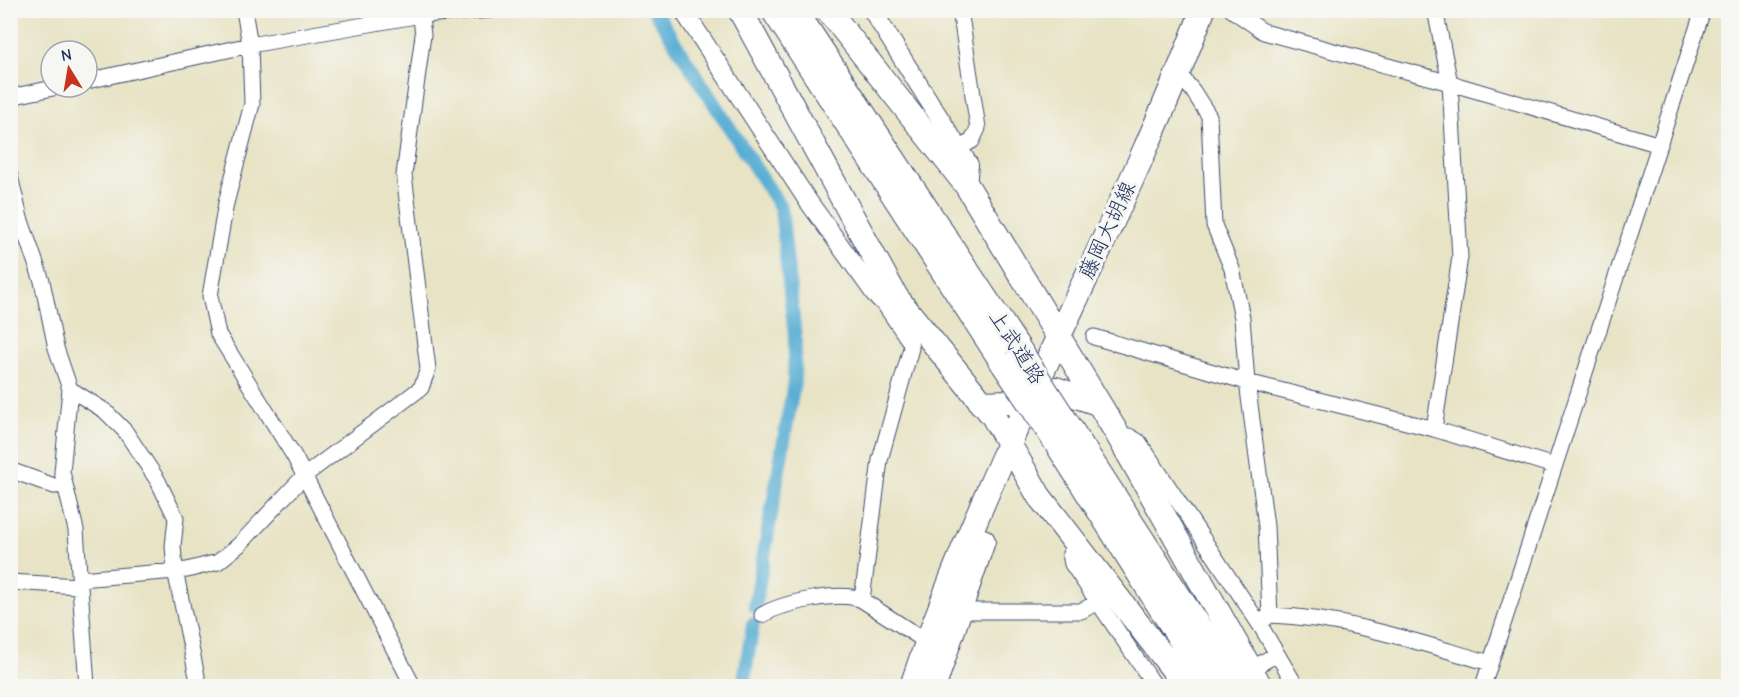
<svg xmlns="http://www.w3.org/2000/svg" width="1739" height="697" viewBox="0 0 1739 697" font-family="'Comic Neue','Klee One',sans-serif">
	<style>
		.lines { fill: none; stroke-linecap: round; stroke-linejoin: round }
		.canal { stroke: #57add3; stroke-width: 14 }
		.minor-casing { stroke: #3a4a6d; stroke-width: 17 }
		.tertiary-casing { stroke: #3a4a6d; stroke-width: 20 }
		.primary-casing { stroke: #3a4a6d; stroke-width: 26 }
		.trunk-casing { stroke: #3a4a6d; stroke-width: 26 }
		.minor { stroke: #fff; stroke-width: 15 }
		.tertiary { stroke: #fff; stroke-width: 18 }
		.primary { stroke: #fff; stroke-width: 24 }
		.trunk { stroke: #fff; stroke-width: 24 }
		.trunk-bridge-casing { stroke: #3a4a6d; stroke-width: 26; stroke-linecap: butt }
		.trunk-bridge { stroke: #fff; stroke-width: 24 }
		.labels { text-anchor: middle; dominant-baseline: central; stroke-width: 6; stroke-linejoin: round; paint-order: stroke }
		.street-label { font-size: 21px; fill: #1b2f5e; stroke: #f6f6f2 }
	</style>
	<rect width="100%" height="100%" fill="#f6f6f2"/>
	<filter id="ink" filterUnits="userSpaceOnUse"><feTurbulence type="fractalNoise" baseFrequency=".0167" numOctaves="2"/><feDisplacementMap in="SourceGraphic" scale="12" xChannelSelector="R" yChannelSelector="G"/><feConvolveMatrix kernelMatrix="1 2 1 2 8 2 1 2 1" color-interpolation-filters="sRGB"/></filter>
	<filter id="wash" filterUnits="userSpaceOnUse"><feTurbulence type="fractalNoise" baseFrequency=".008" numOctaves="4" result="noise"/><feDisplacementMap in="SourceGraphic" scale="24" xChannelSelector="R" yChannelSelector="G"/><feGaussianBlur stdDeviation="1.35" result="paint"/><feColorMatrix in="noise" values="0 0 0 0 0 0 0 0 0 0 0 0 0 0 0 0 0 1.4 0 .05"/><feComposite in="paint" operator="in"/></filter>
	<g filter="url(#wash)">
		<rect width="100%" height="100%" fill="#e8e3c4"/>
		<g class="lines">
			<path class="canal" d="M654 10 781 208 795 337 794 383 755 606
				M743 686 753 624"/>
		</g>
	</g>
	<g filter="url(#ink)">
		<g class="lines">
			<g class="minor-casing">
				<path id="minor" d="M244 10 250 45 252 104 226 203 210 296 218 334 294 456 413 686
					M1232 10 1264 32 1450 83 1660 145
					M1179 74 1193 91 1209 116 1214 225 1232 269 1242 318 1247 382 1266 526 1270 615
					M87 81 250 45 421 15 492 10
					M10 97 58 87
					M959 148 972 141 978 128 960 10
					M10 176 20 218 42 281 56 348 70 389 62 472 76 530 87 686
					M1094 337 1247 382 1434 429 1554 466
					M70 389 105 411 125 431 158 481 176 518 173 546 175 570 199 686
					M1434 429 1460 257 1450 83 1435 10
					M1118 435 1129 436 1139 442 1260 625 1296 686
					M10 470 54 486 64 485
					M1078 545 1070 554 1072 564 1155 686
					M80 579 187 570 218 562 239 545 304 476 421 388 428 369 404 175 423 35 420 10
					M10 582 79 586
					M862 600 880 460 911 348 910 342 882 301
					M960 609 974 611H1081L1098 602
					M762 615C782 603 840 590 862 600L927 642
					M1264 620 1270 615C1347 618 1417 642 1490 663
					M1258 665 1277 654
					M1483 686 1703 10"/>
			</g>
			<g class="tertiary-casing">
				<path id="tertiary" d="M683 10 808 201 875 294 882 301 896 297
					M872 10 969 165 967 186"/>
			</g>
			<g class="primary-casing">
				<path id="primary" d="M912 686C990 453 1115 240 1203 10
					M934 686 983 541"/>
			</g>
			<g class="trunk-casing">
				<path id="trunk" d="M740 10 896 297 993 416 1039 496 1186 686
					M773 10 1004 365
					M795 10 1017 346
					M828 10 967 186 1118 435 1260 686
					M981 403 1010 402 1034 390 1056 389 1097 403
					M1067 423 1237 686
					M1055 441 1210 686"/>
			</g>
			<use href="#minor" class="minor"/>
			<use href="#tertiary" class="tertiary"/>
			<use href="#primary" class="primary"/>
			<use href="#trunk" class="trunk"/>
			<g class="trunk-bridge-casing">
				<path id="trunk-bridge" d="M1017 346 1067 423
					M1004 365 1055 441"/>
			</g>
			<use href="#trunk-bridge" class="trunk-bridge"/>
		</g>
	</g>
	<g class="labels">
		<g class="street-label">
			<text transform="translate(1107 230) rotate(-65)">藤岡大胡線</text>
			<text transform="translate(1017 347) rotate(57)">上武道路</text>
		</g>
	</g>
	<rect width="1739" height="697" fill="none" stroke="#f6f6f2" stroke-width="36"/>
	<g transform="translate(69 69) rotate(349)"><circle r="28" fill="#f6f6f2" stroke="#9ea6b7" stroke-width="1.5"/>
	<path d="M0-4.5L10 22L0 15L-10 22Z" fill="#c8321e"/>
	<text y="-9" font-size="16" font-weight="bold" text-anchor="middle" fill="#1b2f5e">N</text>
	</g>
</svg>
